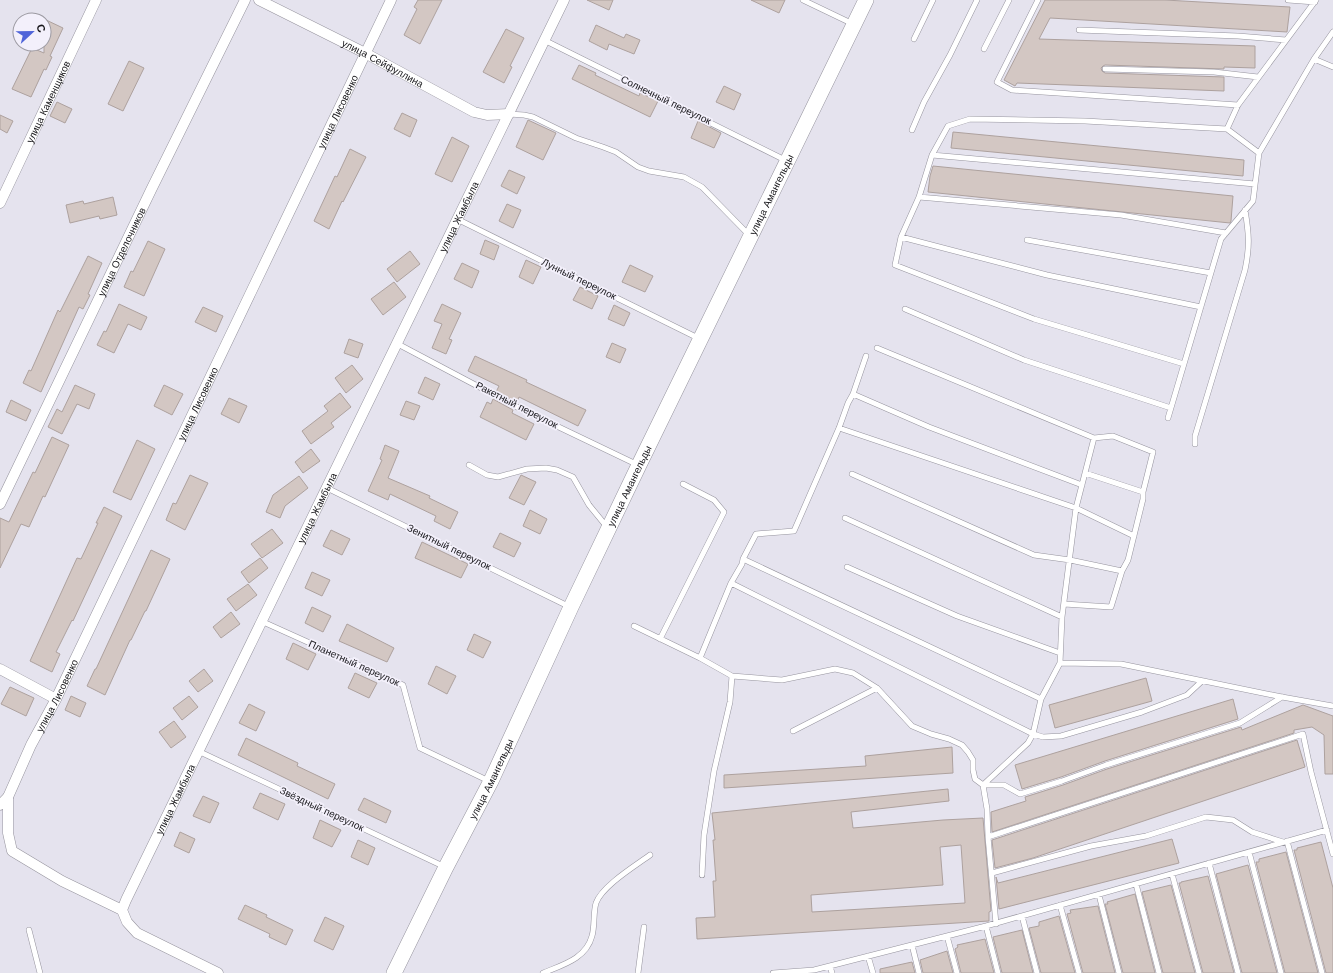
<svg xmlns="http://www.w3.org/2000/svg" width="1333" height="973" viewBox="0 0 1333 973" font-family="'Work Sans',sans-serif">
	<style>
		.building { fill: #d3c7c3; stroke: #ada19e; fill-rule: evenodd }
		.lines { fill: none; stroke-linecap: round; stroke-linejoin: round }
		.lane-casing { stroke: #96949e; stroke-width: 6 }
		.street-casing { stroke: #96949e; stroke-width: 11 }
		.secondary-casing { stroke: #96949e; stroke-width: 16 }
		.lane { stroke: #fff; stroke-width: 5 }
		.street { stroke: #fff; stroke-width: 10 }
		.secondary { stroke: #fff; stroke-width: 15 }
		.labels { text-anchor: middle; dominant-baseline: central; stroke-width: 3.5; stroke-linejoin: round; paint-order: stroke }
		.street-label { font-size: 10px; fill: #19181c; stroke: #f3f0fb }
	</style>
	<rect width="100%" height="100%" fill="#e5e3ee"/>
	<path class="building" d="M418 0H442L420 44 404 35 417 9 414 7Z
		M587 0H613L609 10Z
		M751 0H785L779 13Z
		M1045 0H1165L1290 7 1287 32 1050 18 1039 39 1255 46V68L1224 67V69L1105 65 1103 66 1101 68 1102 71 1105 73 1224 77V91L1017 83 1015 86 1004 80Z
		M44 19 63 28 50 56 52 57 46 70 44 69 31 97 12 89 32 48 44 53Z
		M596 25 624 38 626 34 640 40 634 54 609 44 607 50 589 41Z
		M506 29 524 38 510 66 512 67 504 83 483 72Z
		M129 61 144 68 123 111 108 104Z
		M579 65 596 73 595 75 639 96 640 93 658 101 650 117 572 79Z
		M724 86 741 94 734 110 716 102Z
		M57 102 72 109 65 123 50 116Z
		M402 113 417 120 410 137 394 129Z
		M0 115 13 121 7 133 0 129Z
		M528 120 556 133 543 160 516 147Z
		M698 121 721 133 714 148 691 138Z
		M953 132 1244 160 1243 176 951 148Z
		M452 137 469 146 452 182 435 174Z
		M350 149 366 157 343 202 342 201 329 229 314 221 335 176 337 177Z
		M933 166 1233 196 1231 221 1230 223 928 192 930 176Z
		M509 170 525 177 517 194 501 186Z
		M113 197 117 215 100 219 99 216 70 223 66 205 83 201 84 204Z
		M507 204 521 210 513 228 499 221Z
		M485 240 499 246 494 260 480 254Z
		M148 241 165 249 144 296 124 287 131 271 133 272Z
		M410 251 420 264 397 282 387 269Z
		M88 256 102 263 88 294 90 295 83 309 79 307 41 392 23 383 29 370 31 371 58 310 60 312Z
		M526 260 541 267 533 284 519 277Z
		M462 263 479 271 472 288 454 279Z
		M630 265 653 276 645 292 622 282Z
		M394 282 406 297 383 315 371 299Z
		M580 287 598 296 592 309 573 300Z
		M119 304 147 317 141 330 128 324 114 353 97 345 104 331 106 332Z
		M442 304 461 313 449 339 452 340 446 354 432 348 442 324 434 321Z
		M614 305 630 313 624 326 608 319Z
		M203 307 223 316 216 332 195 322Z
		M349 339 363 344 358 358 344 353Z
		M612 343 626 349 620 363 606 357Z
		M475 356 527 380 526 382 586 410 578 426 519 397 517 402 496 392 499 386 468 371Z
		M352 365 363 379 346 393 335 378Z
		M425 377 440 384 433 400 418 393Z
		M75 385 95 394 89 409 77 404 62 434 48 427 57 409 62 412Z
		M164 385 183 394 172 415 154 406Z
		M340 393 351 407 331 423 334 427 311 444 302 431 328 411 324 406Z
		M229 398 247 406 239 423 221 414Z
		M493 399 513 410 512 413 534 424 526 440 480 417 487 402 491 404Z
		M11 400 31 410 26 421 6 412Z
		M406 401 420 406 414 420 400 415Z
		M52 437 69 445 45 497 43 496 29 527 21 524 0 568V518L9 522 33 472 35 473Z
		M137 440 155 449 131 500 113 492Z
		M385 445 399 451 388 478 430 496 429 498 458 512 450 529 434 521 436 516 390 494 388 500 368 491 382 460 380 459Z
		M311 449 320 461 303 473 295 462Z
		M190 475 208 483 185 530 166 520 173 503 176 504Z
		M521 475 536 482 524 505 509 498Z
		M299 476 308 488 285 506 280 518 266 512 273 495Z
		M104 507 122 516 73 621 72 620 56 652 60 654 52 672 30 661 77 558 81 559 98 523H96Z
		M530 510 547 519 540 534 523 526Z
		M272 529 283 543 262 558 251 544Z
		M331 530 350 539 342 555 323 546Z
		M500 533 521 543 514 557 493 547Z
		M422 542 468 564 461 578 415 558Z
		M151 550 170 559 146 611H145L131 640H130L105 695 87 686 95 669H96Z
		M260 558 268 568 249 583 241 572Z
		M312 572 330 580 322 596 305 588Z
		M248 584 257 595 236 611 227 599Z
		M312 607 331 616 323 632 305 623Z
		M231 612 240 624 221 638 213 627Z
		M347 624 394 648 387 662 339 641Z
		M474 634 491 642 483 658 467 650Z
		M293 643 316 654 308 670 286 659Z
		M436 666 456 676 447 694 428 684Z
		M204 669 213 681 198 692 189 681Z
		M355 673 377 683 369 698 348 688Z
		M1146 678 1152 701 1055 728 1049 705Z
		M10 687 34 698 26 716 1 704Z
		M71 696 86 703 80 717 65 710Z
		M189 696 198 707 182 720 173 708Z
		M1233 699 1238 719 1105 761 1061 777 1022 789 1015 765Z
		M249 704 265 712 256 731 239 723Z
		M1303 705 1333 716V774H1325L1324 735 1312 727 1294 730V733L992 832 991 812 1026 801 1025 797 1063 785 1107 769 1241 727 1242 730Z
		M174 721 186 737 171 748 159 732Z
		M246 738 298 763 297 766 335 784 328 799 238 755Z
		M1297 740 1305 767 1033 858 995 868 992 840Z
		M952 747 953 773 724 788V775L866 766 865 756Z
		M948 789 949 801 851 812 853 828 943 820 983 818 991 911 989 912V921L697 939 696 918 715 917 713 881H716L713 840H715L712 813ZM961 845 965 903 812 912 811 895 943 885 940 847Z
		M260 793 285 804 278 820 253 808Z
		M203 796 219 803 210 823 193 816Z
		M364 798 391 811 386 823 358 810Z
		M320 820 341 830 332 847 313 838Z
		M180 832 195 839 189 853 174 846Z
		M1172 839 1179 863 999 909 996 877 998 883Z
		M358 840 375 848 368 865 351 857Z
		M1321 842 1333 888V973H1326L1294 850H1297V848Z
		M1286 852 1318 973H1285L1256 862H1259V859Z
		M1248 865 1277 973H1242L1216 874Z
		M1208 876 1234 973H1203L1179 883H1181V882Z
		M1171 885 1195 973H1163L1142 892Z
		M1135 894 1155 973H1123L1105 904H1108L1107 902Z
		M245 905 267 915 266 917 293 930 286 945 269 937 270 934 238 919Z
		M1098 906 1115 973H1083L1067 914 1071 913 1070 910Z
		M1059 916 1075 973H1041L1029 928 1039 926V922Z
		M325 917 344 926 333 950 314 941Z
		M1022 930 1033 973H1002L993 937Z
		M985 939 994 973H961L955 949 958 947 957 945Z
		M947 951 953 973H923L920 960Z
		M912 962 915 973H880V969Z"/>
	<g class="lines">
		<g class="lane-casing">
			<path id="lane" d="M803 0 853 24
				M1038 0 997 82 1012 90 1238 105
				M1288 0 1315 2
				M1079 30 1238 36 1286 40
				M914 39 933 0
				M544 40 785 160
				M984 49 1009 0
				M1314 59 1333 67
				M1105 69 1214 72 1258 77
				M509 114 524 115 533 117 576 138 603 147 616 152 638 167 649 171 684 177 702 187 750 236
				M912 130 924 102 950 55 977 0
				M1259 153 1314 59 1333 32
				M932 155 1255 184
				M919 197 1121 215 1226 233
				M457 219 698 338
				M901 237 1047 275 1201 307
				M1027 240 1211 273
				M905 309 1024 360 1171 408
				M396 343 519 408 638 465
				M877 348 1094 438 1076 508 1062 617 1060 663 1121 664 1282 697 1333 706
				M1184 364 1034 319 895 265 901 237 919 197 932 155 948 126 970 119 1085 121 1227 129
				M853 394 929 427 1082 485
				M1168 418 1221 239 1253 201 1259 153 1227 129 1238 105 1316 0
				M839 428 1076 508 1134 536
				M1195 444V436L1245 270C1250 246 1249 234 1245 210
				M469 465 487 475 498 477 527 469 546 468 557 470 573 477 589 505 607 527
				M1085 473 1143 492
				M852 474 1034 555 1070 560 1122 571
				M327 488 570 607
				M845 518 1062 617
				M743 559 1041 699
				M847 567 957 616 1060 653
				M731 583 1033 734 1043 737 1061 736 1142 712 1187 695 1202 681
				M1064 604 1111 607 1122 571 1128 560 1143 499V492L1153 452 1113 436 1094 438
				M261 621 403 685 420 748 489 781
				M634 626 700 658 732 676 782 680 835 669 853 673 877 688 912 726 931 734 949 739 962 745 968 752 973 760V770L975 779 983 785H1004L1020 794 1062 781 1106 765 1240 723 1282 697
				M660 639 724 512 714 500 683 484
				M700 658 731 583 742 564 743 559 756 534 794 531 839 428 848 403 853 394 866 356
				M793 731 877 688
				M198 751 445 867
				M988 837 1303 734 1311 772 1333 854
				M1287 841 1322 973
				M1249 852 1281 973
				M1209 863 1238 973
				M992 873 1091 846 1146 836 1206 817 1233 820 1252 832 1283 842
				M1172 874 1199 973
				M702 875 704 835 714 771 730 702 732 676
				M1136 884 1159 973
				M1099 895 1119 973
				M1060 905 1079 973
				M1022 916 1037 973
				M996 924 988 837 987 809 983 785 1028 743 1033 734 1041 699 1060 663
				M986 926 998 973
				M29 930 40 973
				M947 936 957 973
				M912 945 919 973
				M868 956 873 973
				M830 966 832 973
				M543 973C562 965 586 959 592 936 595 926 593 913 596 903 602 886 635 866 650 855
				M638 973 644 927
				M773 973 814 970 986 926 1327 830"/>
		</g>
		<g class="street-casing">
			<g id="street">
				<path id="s1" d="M259 0 365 53 474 112 487 115 509 114"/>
				<path id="s2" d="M0 203 96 0"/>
				<path id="s3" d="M0 504 151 190 245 0"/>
				<path d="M0 669 56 699"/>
				<path d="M8 797V833L12 851 62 881 122 910"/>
				<path id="s4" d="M0 805 8 797 31 745 56 699 391 0"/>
				<path id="s5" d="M218 973 137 933 127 922 122 910 126 900 564 0"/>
			</g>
		</g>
		<g class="secondary-casing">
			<g id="secondary">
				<path id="s6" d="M394 973 446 867 491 781 571 607 639 465 866 0"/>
			</g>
		</g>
		<use href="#lane" class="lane"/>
		<use href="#street" class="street"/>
		<use href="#secondary" class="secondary"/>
	</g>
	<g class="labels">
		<g class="street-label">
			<text stroke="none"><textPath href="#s1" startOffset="139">улица Сейфуллина</textPath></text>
			<text transform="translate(666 100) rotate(26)">Солнечный переулок</text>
			<text stroke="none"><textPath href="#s2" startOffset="112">улица Каменщиков</textPath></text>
			<text stroke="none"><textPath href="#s4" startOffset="772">улица Лисовенко</textPath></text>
			<text stroke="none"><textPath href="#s6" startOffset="865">улица Амангельды</textPath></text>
			<text stroke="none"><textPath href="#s5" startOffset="889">улица Жамбыла</textPath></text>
			<text stroke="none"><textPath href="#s3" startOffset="280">улица Отделочников</textPath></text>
			<text transform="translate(579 279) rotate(26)">Лунный переулок</text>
			<text stroke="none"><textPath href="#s4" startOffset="448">улица Лисовенко</textPath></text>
			<text transform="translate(517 405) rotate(27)">Ракетный переулок</text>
			<text stroke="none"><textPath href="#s6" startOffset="541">улица Амангельды</textPath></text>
			<text stroke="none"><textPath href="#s5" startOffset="565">улица Жамбыла</textPath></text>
			<text transform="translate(449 547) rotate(26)">Зенитный переулок</text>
			<text transform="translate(354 663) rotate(24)">Планетный переулок</text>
			<text stroke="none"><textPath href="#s4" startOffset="124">улица Лисовенко</textPath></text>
			<text stroke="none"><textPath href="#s6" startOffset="217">улица Амангельды</textPath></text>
			<text stroke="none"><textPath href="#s5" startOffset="241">улица Жамбыла</textPath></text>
			<text transform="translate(322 809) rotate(25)">Звёздный переулок</text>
		</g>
	</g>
	<g transform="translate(32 32) rotate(68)"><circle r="19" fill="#f3f0fb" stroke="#9c9aa2"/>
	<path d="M0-3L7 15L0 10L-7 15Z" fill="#4f64d9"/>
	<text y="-6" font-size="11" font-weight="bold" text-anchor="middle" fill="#19181c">С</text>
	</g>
</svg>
